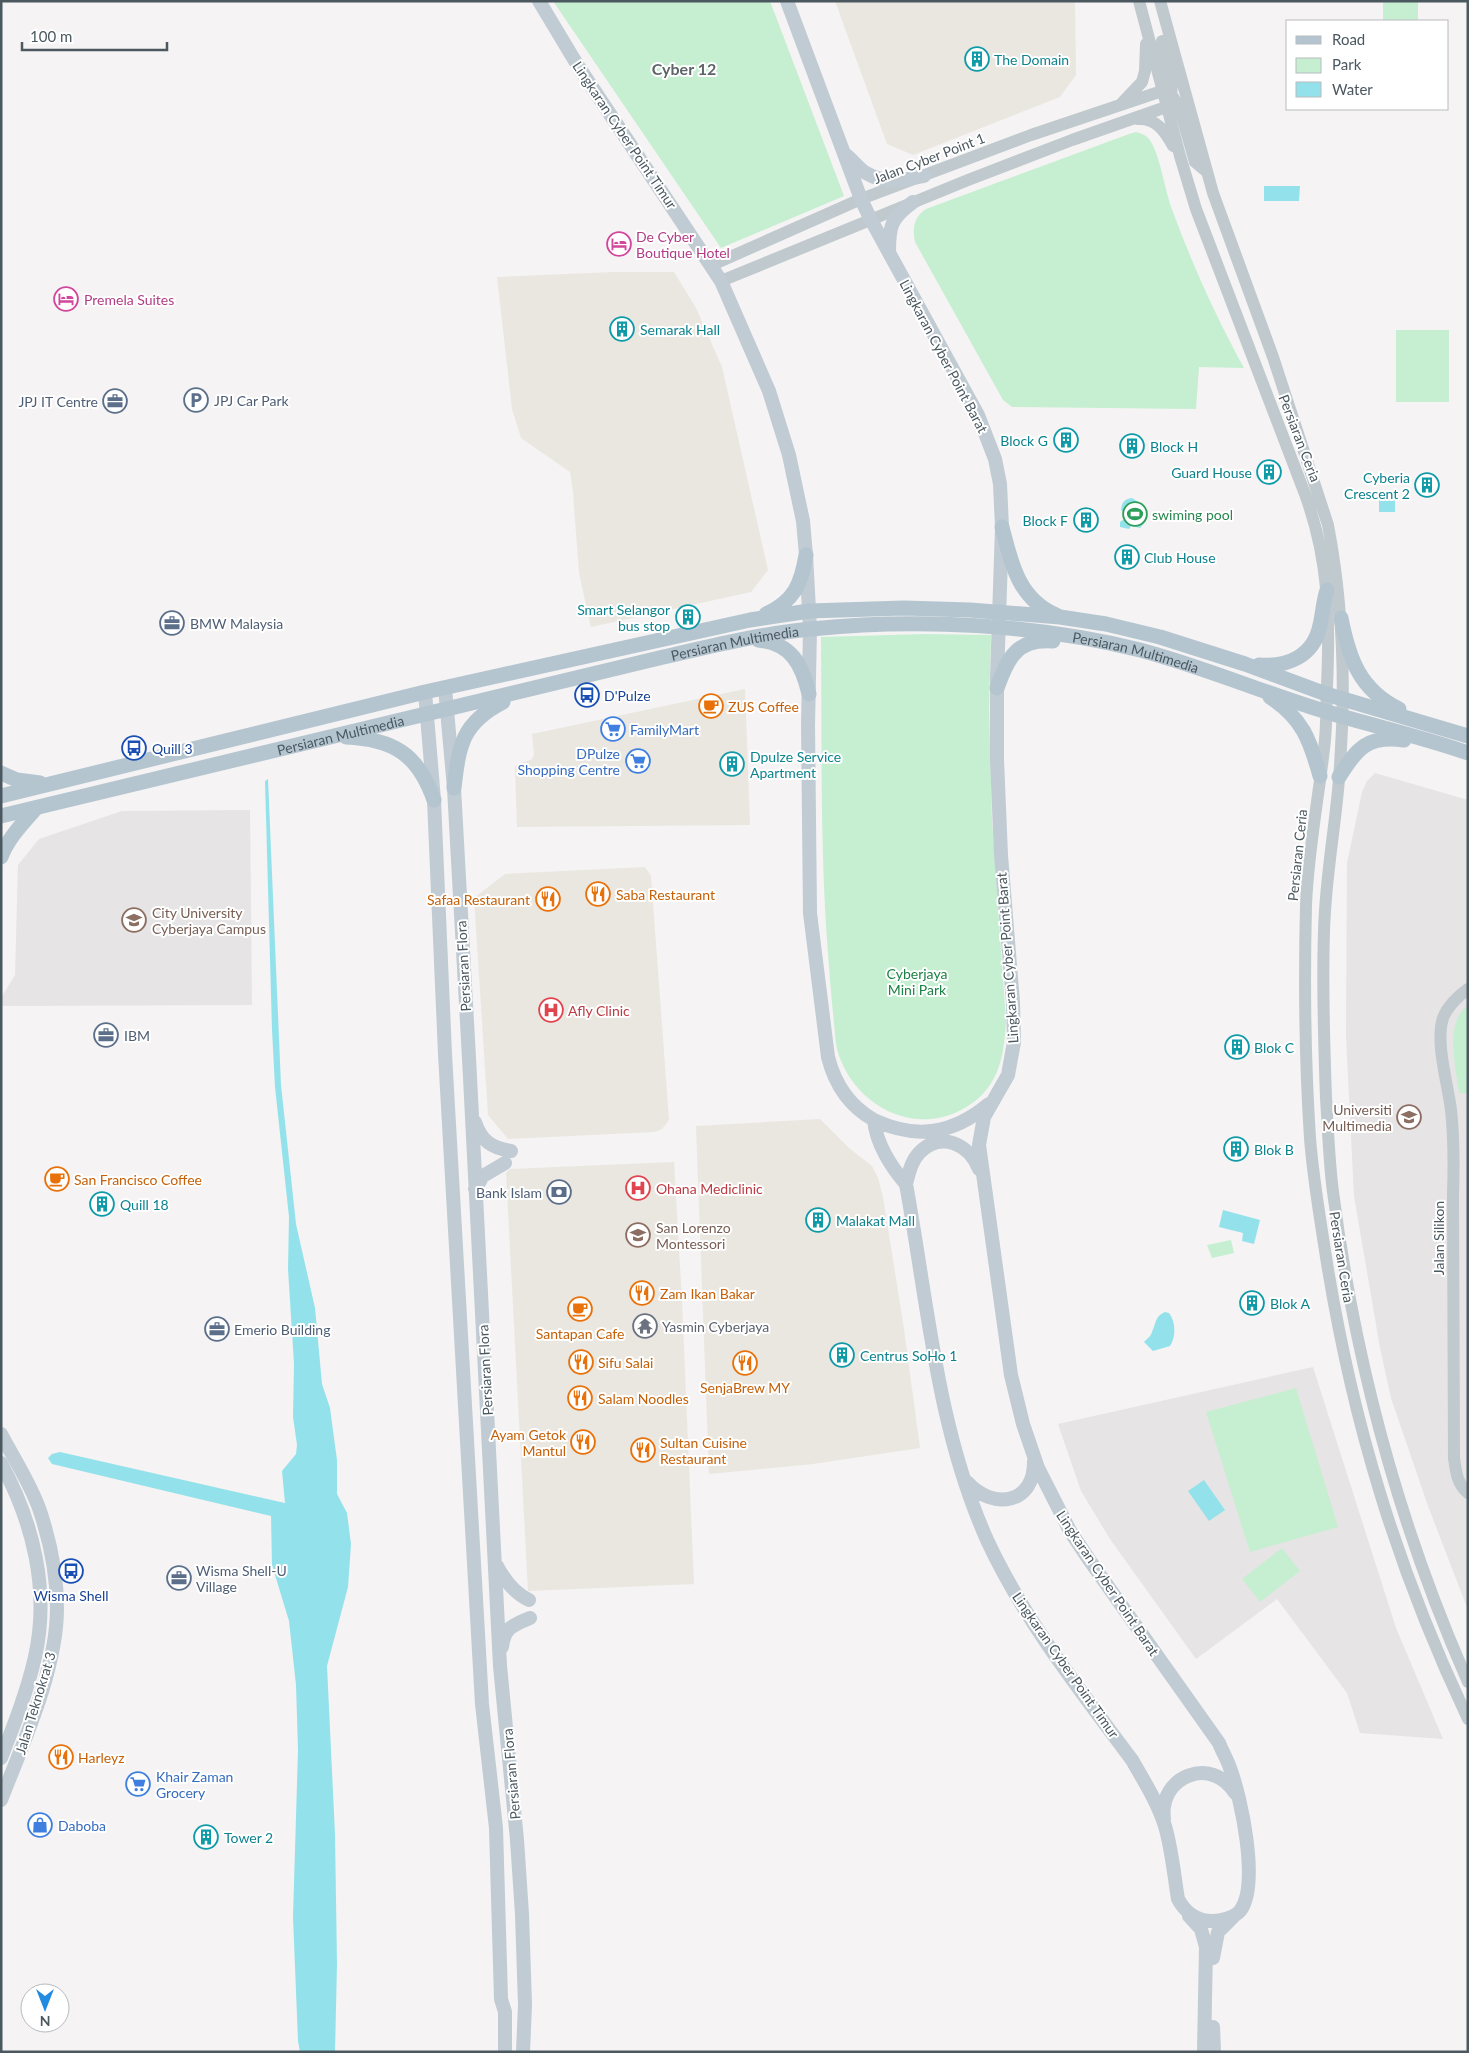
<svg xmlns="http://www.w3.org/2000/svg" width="1469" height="2053" viewBox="0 0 1469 2053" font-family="Lato,sans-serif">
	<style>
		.commercial { fill: #eae7e1 }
		.education { fill: #e6e4e5 }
		.green { fill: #c5efd0 }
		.water { fill: #93e2eb }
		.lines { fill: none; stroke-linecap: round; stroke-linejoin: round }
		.tertiary { stroke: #bfc9ce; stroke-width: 12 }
		.secondary { stroke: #c0cbd3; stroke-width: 14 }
		.primary { stroke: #b4c5d0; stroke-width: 15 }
		.labels { text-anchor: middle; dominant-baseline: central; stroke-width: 4; stroke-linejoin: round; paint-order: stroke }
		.culture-label { font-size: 14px; fill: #0d838f; stroke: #fff; text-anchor: start }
		.street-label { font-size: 14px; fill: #4b5860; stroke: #fff }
		.hotel-label { font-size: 14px; fill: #b23c85; stroke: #fff; text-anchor: start }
		.service-label { font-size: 14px; fill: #4e5e75; stroke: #fff; text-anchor: start }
		.leisure-label { font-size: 14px; fill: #27864d; stroke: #fff; text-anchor: start }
		.transit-label { font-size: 14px; fill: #164399; stroke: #fff; text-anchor: start }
		.food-label { font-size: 14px; fill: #c56008; stroke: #fff; text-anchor: start }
		.shop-label { font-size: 14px; fill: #366cbe; stroke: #fff; text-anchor: start }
		.education-label { font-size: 14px; fill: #785e54; stroke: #fff; text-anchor: start }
		.park-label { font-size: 14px; fill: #1b8243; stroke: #fff }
		.health-label { font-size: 14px; fill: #be3a42; stroke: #fff; text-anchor: start }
		.worship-label { font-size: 14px; fill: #5b616d; stroke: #fff; text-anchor: start }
		.quarter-label { font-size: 16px; font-weight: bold; fill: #5f6468; stroke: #fff }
	</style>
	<rect width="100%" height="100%" fill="#f5f3f3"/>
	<path class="commercial" d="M835 1H1075L1076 75 1060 97 913 155 887 144Z
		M613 272H674L696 308 722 367 768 570 751 592 591 627 579 573 573 492 570 472 521 438 512 409 497 277Z
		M745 689 750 825 517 827 515 766 532 759 534 755 532 734Z
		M645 867 651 876 669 1120 662 1129 654 1132 508 1139 488 1115 474 898 505 874Z
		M820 1119 849 1148 872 1166 878 1178 883 1197 904 1329 920 1448 813 1464 709 1474 696 1126Z
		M674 1162 682 1301 694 1584 528 1591 506 1173 510 1169Z"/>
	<path class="education" d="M1375 773 1468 800V1610L1428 1506 1391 1398 1380 1348 1354 1196 1346 1037 1347 863 1362 792 1367 781Z
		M250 810 252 1005 1 1006V998L15 975 18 865 39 839 122 811Z
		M1313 1367 1396 1628 1443 1739 1360 1733 1347 1693 1277 1599 1196 1659 1110 1539 1081 1491 1058 1424Z"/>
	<path class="green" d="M553 1H770L844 196 721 248Z
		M1383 1H1418V21H1383Z
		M1136 132C1143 134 1148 136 1151 142 1161 159 1165 192 1173 212 1193 266 1216 317 1244 368L1199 367 1196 409 1012 407 1003 400 915 242C912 228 914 217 926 209L1129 134Z
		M1396 330H1449V402H1396Z
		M925 634 991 635 989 708 992 821 1006 1021C1004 1059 998 1091 961 1110 910 1137 851 1102 837 1049 835 1041 835 1031 834 1023 831 995 829 967 827 940 820 839 822 738 821 637Z
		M1468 1005V1093H1459C1456 1068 1444 1021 1468 1005Z
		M1231 1240 1234 1253 1212 1258 1207 1245Z
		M1296 1388 1338 1527 1250 1552 1206 1412Z
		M1282 1548 1300 1571 1260 1602 1242 1579Z"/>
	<path class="water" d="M1264 186H1300L1299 201H1264Z
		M1379 491 1395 492V512H1379Z
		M1132 498 1143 505 1146 521 1140 528 1131 526 1129 529 1120 527V522L1126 518 1125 513 1121 510C1122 502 1124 499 1132 498Z
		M268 779 281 1085 296 1224 315 1308 322 1384 330 1408 337 1460V1494L347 1513 351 1544 348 1587 327 1666 335 1834 337 1964 335 2052H300L298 2041 293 1917 298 1750 296 1685 289 1621 272 1565 271 1516 52 1464 48 1458 52 1454 60 1452 285 1503 282 1471 296 1454 297 1445 293 1417 294 1364 288 1269 289 1217 275 1087 272 1030 265 781Z
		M1223 1210 1260 1220 1254 1244 1242 1241 1243 1233 1219 1227Z
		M1165 1312 1169 1313C1176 1322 1176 1337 1170 1346L1153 1351 1144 1342C1147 1339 1151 1336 1152 1332 1156 1323 1155 1316 1165 1312Z
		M1204 1480 1225 1510 1209 1521 1188 1491Z"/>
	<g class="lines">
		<path class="tertiary" d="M1139 1 1180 156 1196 209 1305 494C1329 560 1330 617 1327 686 1326 707 1327 728 1324 749 1318 801 1308 853 1306 905 1304 983 1305 1061 1310 1138 1313 1178 1320 1218 1326 1257 1352 1421 1397 1569 1468 1719
			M1160 1 1213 193 1273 357 1328 525C1344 609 1346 694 1339 779 1335 830 1325 880 1324 932 1322 987 1324 1042 1326 1098 1328 1129 1329 1161 1333 1192 1355 1361 1399 1526 1468 1682
			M1122 103 1142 82 1145 71 1146 44
			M1138 119C1156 118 1165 131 1173 146
			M712 265 861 199 1031 135 1162 91 1170 92 1176 102 1181 113 1195 162 1207 172
			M721 281 968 180 1072 140 1166 107C1179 93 1166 58 1162 41
			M1468 989C1459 995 1447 1007 1443 1018 1435 1042 1448 1085 1451 1110 1454 1138 1454 1166 1453 1195L1454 1458C1456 1472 1457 1484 1468 1493"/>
		<path class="secondary" d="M539 1 578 66 721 281 769 391 789 455 803 521 806 555 810 629 808 725 810 913 828 1057C835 1085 849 1106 874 1120 876 1143 891 1167 906 1184 928 1304 937 1430 988 1542 1025 1621 1080 1690 1132 1760 1144 1781 1158 1803 1165 1826 1172 1850 1174 1875 1178 1899 1185 1912 1197 1921 1212 1921 1220 1921 1234 1918 1240 1911 1260 1885 1241 1797 1230 1768 1227 1759 1222 1751 1219 1743L1090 1561 1070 1531 1038 1468 1023 1424 1011 1375 979 1145 984 1117 1008 1075 1014 1042 1013 1002 1001 855 997 760V678L1002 527 1000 484 995 459 978 415 870 218 861 199 787 1
			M845 154C853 160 858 168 866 173 884 184 905 180 924 176
			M889 252C889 226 891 218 913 202
			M445 688 454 788 469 1058 500 1666 517 1840 522 1914 525 2005 523 2052
			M425 692 434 800 445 1054 482 1704 496 1828 501 1999 505 2012V2052
			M874 1120C917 1140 953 1134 989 1104
			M475 1122C481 1141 492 1148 511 1151
			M906 1184C909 1173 911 1161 920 1152 941 1131 969 1144 979 1169
			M475 1189 483 1176 505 1163
			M1 1434C14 1459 31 1484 40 1511 50 1541 57 1577 57 1608 57 1670 23 1743 1 1800
			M1 1463C33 1522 50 1590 35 1657 27 1692 14 1725 1 1758
			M967 1482C993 1511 1035 1504 1034 1461
			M497 1566C505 1581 514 1593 529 1600
			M502 1647C504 1628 513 1625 530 1618
			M1164 1819C1158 1776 1212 1755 1235 1793
			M1189 1916 1201 1929 1206 1947 1204 2052
			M1213 1958 1218 1932 1233 1917
			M1213 2027 1214 2052"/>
		<g class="primary">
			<path d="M1002 527C1011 562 1018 599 1056 615"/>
			<path d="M766 614C794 601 801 585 806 555"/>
			<path d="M1341 618C1349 659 1360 690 1399 709"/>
			<path d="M758 640C791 643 802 664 809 694"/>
			<path d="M1259 665C1288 667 1314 656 1320 625 1323 613 1323 602 1327 590"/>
			<path d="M997 688C1008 659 1016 638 1053 641"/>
			<path d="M1270 697C1303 719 1310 740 1320 776"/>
			<path d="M346 737C393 739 418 754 434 800"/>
			<path d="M1 773 17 780 40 783"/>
			<path d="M1339 777C1357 748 1368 735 1404 740"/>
			<path d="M454 788C459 745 462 723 503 702"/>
			<path d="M1 796 425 692 750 620 809 611 904 608 970 610 1060 617 1106 624 1160 637 1245 664 1326 694 1468 736"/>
			<path id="s1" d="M1 816 655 659C707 647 759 634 811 629 918 618 1036 624 1140 650 1204 667 1264 693 1327 712 1374 726 1422 737 1468 753"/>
			<path d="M1 857C8 838 23 823 36 808"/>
		</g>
	</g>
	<defs>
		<g id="building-ring" transform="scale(1.25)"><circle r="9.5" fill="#fff" stroke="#0f9aa8" stroke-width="1.5"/><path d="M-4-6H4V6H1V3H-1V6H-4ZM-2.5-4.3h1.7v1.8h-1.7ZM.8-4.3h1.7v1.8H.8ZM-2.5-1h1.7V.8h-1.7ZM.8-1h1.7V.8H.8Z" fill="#0f9aa8"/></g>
		<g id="hotel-ring" transform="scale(1.25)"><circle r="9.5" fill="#fff" stroke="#d1479c" stroke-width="1.5"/><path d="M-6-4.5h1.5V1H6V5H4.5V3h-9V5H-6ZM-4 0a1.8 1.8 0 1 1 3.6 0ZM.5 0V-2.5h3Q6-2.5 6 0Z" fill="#d1479c"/></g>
		<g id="parking-ring" transform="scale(1.25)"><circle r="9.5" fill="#fff" stroke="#5c6f8a" stroke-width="1.5"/><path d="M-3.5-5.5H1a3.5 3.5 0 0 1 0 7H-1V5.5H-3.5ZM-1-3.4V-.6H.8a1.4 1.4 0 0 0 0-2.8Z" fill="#5c6f8a"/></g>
		<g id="office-ring" transform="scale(1.25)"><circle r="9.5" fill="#fff" stroke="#5c6f8a" stroke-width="1.5"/><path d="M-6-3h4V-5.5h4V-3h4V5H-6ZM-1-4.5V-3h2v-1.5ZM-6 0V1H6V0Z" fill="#5c6f8a"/></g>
		<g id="stadium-ring" transform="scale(1.25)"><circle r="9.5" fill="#fff" stroke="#2e9e5b" stroke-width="1.5"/><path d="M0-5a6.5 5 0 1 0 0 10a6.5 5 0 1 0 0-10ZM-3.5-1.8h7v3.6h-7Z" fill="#2e9e5b"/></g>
		<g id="bus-ring" transform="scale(1.25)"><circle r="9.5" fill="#fff" stroke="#1a4fb4" stroke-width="1.5"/><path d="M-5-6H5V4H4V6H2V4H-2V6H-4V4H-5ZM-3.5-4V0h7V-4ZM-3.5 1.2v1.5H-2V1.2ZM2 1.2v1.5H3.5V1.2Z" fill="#1a4fb4"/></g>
		<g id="cafe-ring" transform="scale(1.25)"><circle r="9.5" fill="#fff" stroke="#e8710a" stroke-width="1.5"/><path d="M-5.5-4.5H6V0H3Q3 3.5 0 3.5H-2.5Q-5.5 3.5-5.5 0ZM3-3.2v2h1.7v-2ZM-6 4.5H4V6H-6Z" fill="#e8710a"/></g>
		<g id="supermarket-ring" transform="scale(1.25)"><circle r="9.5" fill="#fff" stroke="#3f7fe0" stroke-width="1.5"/><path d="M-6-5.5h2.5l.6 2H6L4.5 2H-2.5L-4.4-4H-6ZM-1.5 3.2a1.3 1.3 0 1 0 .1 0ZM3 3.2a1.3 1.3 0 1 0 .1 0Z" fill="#3f7fe0"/></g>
		<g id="restaurant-ring" transform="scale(1.25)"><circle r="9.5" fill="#fff" stroke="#e8710a" stroke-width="1.5"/><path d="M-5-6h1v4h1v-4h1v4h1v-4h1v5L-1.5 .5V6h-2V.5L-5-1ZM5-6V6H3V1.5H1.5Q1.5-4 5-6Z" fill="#e8710a"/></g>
		<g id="university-ring" transform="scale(1.25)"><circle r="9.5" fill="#fff" stroke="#8d6e63" stroke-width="1.5"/><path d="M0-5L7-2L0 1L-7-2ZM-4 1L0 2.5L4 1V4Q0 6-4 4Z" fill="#8d6e63"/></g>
		<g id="hospital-ring" transform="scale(1.25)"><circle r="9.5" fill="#fff" stroke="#e0444e" stroke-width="1.5"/><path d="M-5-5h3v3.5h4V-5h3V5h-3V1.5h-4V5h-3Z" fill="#e0444e"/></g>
		<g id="bank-ring" transform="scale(1.25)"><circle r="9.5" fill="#fff" stroke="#5c6f8a" stroke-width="1.5"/><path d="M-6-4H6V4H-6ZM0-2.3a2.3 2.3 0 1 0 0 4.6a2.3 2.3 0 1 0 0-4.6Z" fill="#5c6f8a"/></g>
		<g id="school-ring" transform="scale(1.25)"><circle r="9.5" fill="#fff" stroke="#8d6e63" stroke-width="1.5"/><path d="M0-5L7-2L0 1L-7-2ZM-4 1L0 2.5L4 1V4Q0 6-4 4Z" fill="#8d6e63"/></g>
		<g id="temple-ring" transform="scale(1.25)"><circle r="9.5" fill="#fff" stroke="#6b7280" stroke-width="1.5"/><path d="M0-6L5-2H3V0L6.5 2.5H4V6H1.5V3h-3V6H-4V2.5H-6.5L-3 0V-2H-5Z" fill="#6b7280"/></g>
		<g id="shop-ring" transform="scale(1.25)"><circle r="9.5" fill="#fff" stroke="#3f7fe0" stroke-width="1.5"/><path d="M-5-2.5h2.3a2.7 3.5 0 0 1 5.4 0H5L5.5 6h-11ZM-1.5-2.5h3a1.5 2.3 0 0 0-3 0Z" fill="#3f7fe0"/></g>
	</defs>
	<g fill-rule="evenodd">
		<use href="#building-ring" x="977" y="59"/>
		<use href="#hotel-ring" x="619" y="244"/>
		<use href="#hotel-ring" x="66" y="299"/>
		<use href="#building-ring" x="622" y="329"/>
		<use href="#parking-ring" x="196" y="400"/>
		<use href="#office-ring" x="115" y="401"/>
		<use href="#building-ring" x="1066" y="440"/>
		<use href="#building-ring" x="1132" y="446"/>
		<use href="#building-ring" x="1269" y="472"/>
		<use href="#building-ring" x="1427" y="485"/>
		<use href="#stadium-ring" x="1135" y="514"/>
		<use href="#building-ring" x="1086" y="520"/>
		<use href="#building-ring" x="1127" y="557"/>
		<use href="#building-ring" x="688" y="617"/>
		<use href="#office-ring" x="172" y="623"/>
		<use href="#bus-ring" x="587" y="695"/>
		<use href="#cafe-ring" x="711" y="706"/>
		<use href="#supermarket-ring" x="613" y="729"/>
		<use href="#bus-ring" x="134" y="748"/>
		<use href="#supermarket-ring" x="638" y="761"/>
		<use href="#building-ring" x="732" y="764"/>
		<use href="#restaurant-ring" x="598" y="894"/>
		<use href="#restaurant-ring" x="548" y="899"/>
		<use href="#university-ring" x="134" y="920"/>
		<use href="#hospital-ring" x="551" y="1010"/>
		<use href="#office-ring" x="106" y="1035"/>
		<use href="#building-ring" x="1237" y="1047"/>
		<use href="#university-ring" x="1409" y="1117"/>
		<use href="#building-ring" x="1236" y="1149"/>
		<use href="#cafe-ring" x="57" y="1179"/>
		<use href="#hospital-ring" x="638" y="1188"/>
		<use href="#bank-ring" x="559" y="1192"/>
		<use href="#building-ring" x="102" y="1204"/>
		<use href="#building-ring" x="818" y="1220"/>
		<use href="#school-ring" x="638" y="1235"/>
		<use href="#restaurant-ring" x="642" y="1293"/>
		<use href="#building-ring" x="1252" y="1303"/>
		<use href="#cafe-ring" x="580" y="1309"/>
		<use href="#temple-ring" x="645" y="1326"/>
		<use href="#office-ring" x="217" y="1329"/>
		<use href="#building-ring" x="842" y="1355"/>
		<use href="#restaurant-ring" x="581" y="1362"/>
		<use href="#restaurant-ring" x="745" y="1363"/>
		<use href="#restaurant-ring" x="580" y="1398"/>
		<use href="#restaurant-ring" x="583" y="1442"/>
		<use href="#restaurant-ring" x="643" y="1450"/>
		<use href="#bus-ring" x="71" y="1571"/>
		<use href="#office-ring" x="179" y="1578"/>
		<use href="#restaurant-ring" x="61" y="1757"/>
		<use href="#supermarket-ring" x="138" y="1784"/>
		<use href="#shop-ring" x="40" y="1825"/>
		<use href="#building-ring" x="206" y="1837"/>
	</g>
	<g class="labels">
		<g class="culture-label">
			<text x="994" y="59">The Domain</text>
			<text x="640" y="329">Semarak Hall</text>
			<text x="1048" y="440" text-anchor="end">Block G</text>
			<text x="1150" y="446">Block H</text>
			<text x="1252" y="472" text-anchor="end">Guard House</text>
			<text x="1410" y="477" text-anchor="end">Cyberia<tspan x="1410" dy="16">Crescent 2</tspan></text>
			<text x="1068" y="520" text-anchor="end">Block F</text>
			<text x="1144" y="557">Club House</text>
			<text x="670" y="609" text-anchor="end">Smart Selangor<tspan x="670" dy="16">bus stop</tspan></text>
			<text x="750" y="756">Dpulze Service<tspan x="750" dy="16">Apartment</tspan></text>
			<text x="1254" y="1047">Blok C</text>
			<text x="1254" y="1149">Blok B</text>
			<text x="120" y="1204">Quill 18</text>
			<text x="836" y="1220">Malakat Mall</text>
			<text x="1270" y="1303">Blok A</text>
			<text x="860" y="1355">Centrus SoHo 1</text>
			<text x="224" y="1837">Tower 2</text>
		</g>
		<g class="street-label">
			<text transform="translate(625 135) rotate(56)">Lingkaran Cyber Point Timur</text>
			<text transform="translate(929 158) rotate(-21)">Jalan Cyber Point 1</text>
			<text transform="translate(944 356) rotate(62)">Lingkaran Cyber Point Barat</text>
			<text transform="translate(1300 438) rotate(69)">Persiaran Ceria</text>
			<text stroke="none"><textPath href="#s1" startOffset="754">Persiaran Multimedia</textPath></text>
			<text stroke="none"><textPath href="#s1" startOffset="1159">Persiaran Multimedia</textPath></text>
			<text stroke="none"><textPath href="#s1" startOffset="349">Persiaran Multimedia</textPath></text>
			<text transform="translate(1297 855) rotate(-84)">Persiaran Ceria</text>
			<text transform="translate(1007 958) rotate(-94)">Lingkaran Cyber Point Barat</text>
			<text transform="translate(463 966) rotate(-93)">Persiaran Flora</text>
			<text transform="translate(1438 1238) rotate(-90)">Jalan Silikon</text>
			<text transform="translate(1342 1257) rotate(81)">Persiaran Ceria</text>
			<text transform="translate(485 1370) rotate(-93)">Persiaran Flora</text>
			<text transform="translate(1108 1583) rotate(56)">Lingkaran Cyber Point Barat</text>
			<text transform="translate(1066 1665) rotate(55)">Lingkaran Cyber Point Timur</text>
			<text transform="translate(35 1703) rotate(-73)">Jalan Teknokrat 3</text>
			<text transform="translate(511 1774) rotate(-95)">Persiaran Flora</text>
		</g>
		<g class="hotel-label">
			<text x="636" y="236">De Cyber<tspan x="636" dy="16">Boutique Hotel</tspan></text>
			<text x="84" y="299">Premela Suites</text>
		</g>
		<g class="service-label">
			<text x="214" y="400">JPJ Car Park</text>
			<text x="98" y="401" text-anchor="end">JPJ IT Centre</text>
			<text x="190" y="623">BMW Malaysia</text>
			<text x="124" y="1035">IBM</text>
			<text x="542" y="1192" text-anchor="end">Bank Islam</text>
			<text x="234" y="1329">Emerio Building</text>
			<text x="196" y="1570">Wisma Shell-U<tspan x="196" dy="16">Village</tspan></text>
		</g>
		<g class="leisure-label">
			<text x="1152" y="514">swiming pool</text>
		</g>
		<g class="transit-label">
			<text x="604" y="695">D'Pulze</text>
			<text x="152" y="748">Quill 3</text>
			<text x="71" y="1595" text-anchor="middle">Wisma Shell</text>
		</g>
		<g class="food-label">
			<text x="728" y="706">ZUS Coffee</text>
			<text x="616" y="894">Saba Restaurant</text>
			<text x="530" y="899" text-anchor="end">Safaa Restaurant</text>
			<text x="74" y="1179">San Francisco Coffee</text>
			<text x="660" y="1293">Zam Ikan Bakar</text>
			<text x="580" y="1333" text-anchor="middle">Santapan Cafe</text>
			<text x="598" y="1362">Sifu Salai</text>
			<text x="745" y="1387" text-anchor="middle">SenjaBrew MY</text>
			<text x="598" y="1398">Salam Noodles</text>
			<text x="566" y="1434" text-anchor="end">Ayam Getok<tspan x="566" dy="16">Mantul</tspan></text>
			<text x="660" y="1442">Sultan Cuisine<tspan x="660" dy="16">Restaurant</tspan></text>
			<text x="78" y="1757">Harleyz</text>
		</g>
		<g class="shop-label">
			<text x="630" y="729">FamilyMart</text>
			<text x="620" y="753" text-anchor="end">DPulze<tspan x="620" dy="16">Shopping Centre</tspan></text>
			<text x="156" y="1776">Khair Zaman<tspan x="156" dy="16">Grocery</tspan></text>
			<text x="58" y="1825">Daboba</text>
		</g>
		<g class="education-label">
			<text x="152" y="912">City University<tspan x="152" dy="16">Cyberjaya Campus</tspan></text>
			<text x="1392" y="1109" text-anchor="end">Universiti<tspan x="1392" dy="16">Multimedia</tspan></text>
			<text x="656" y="1227">San Lorenzo<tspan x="656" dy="16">Montessori</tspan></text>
		</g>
		<g class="park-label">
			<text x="917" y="973">Cyberjaya<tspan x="917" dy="16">Mini Park</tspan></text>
		</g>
		<g class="health-label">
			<text x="568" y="1010">Afly Clinic</text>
			<text x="656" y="1188">Ohana Mediclinic</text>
		</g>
		<g class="worship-label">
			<text x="662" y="1326">Yasmin Cyberjaya</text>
		</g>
		<g class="quarter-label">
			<text x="684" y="68">Cyber 12</text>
		</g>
	</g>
	<rect width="1469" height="2053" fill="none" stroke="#4b5860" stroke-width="5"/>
	<rect x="1286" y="20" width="162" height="90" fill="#ffffff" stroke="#b7bcbf"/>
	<rect x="1296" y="36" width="25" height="8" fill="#b4c5d0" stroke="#b7bcbf"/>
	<text x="1332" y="45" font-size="15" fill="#4b5860">Road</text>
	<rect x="1296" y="58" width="25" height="15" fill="#c5efd0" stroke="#b7bcbf"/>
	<text x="1332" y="70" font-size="15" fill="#4b5860">Park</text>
	<rect x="1296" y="82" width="25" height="15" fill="#93e2eb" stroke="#b7bcbf"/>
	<text x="1332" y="95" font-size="15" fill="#4b5860">Water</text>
	<g transform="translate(45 2008) rotate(180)"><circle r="24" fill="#ffffff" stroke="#b7bcbf"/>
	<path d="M0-4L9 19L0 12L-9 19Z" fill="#218ae1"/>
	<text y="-8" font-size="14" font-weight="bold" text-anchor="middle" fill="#4b5860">N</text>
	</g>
	<path d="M22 42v8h145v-8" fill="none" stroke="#4b5860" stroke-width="2.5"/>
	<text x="30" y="42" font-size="15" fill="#4b5860" stroke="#ffffff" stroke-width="4" paint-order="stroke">100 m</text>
</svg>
